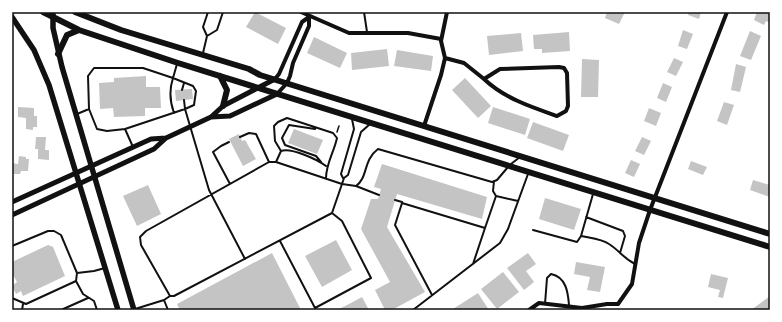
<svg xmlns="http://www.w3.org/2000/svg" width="782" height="322" viewBox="0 0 782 322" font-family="Ubuntu,sans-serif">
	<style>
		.building { fill: #c4c4c4 }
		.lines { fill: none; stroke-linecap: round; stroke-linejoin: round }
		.path { stroke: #111; stroke-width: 1.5 }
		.service { stroke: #111; stroke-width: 2 }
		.minor { stroke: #111; stroke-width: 4 }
		.tertiary { stroke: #111; stroke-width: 5 }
		.secondary { stroke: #111; stroke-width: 5.5 }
		.primary { stroke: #111; stroke-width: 6 }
		.neatline { fill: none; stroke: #111; stroke-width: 1.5 }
	</style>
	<rect width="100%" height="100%" fill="#fff"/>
	<path class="building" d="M255 12 286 28 278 44 246 27Z
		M607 12H625L619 24 605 18Z
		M689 12H701L699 19 688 15Z
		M757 12H769L770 23 766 21 764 25 754 20Z
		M683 30 693 34 687 49 678 46Z
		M750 31 761 36 751 60 740 56Z
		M569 32 570 51 542 53V49H534L533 35Z
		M521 33 523 51 489 55 487 36Z
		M314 37 347 53 340 68 307 53Z
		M387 49 389 66 352 70 351 53Z
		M397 50 433 56 431 71 394 66Z
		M674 58 683 62 676 76 667 72Z
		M582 59 599 60 598 97H581Z
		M736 64 746 67 740 92 731 90Z
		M146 76V87H160L161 108H145V116L114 117 113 108 100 109 99 83 114 82V78Z
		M465 78 491 106 478 118 452 90Z
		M663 83 672 87 666 102 657 98Z
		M192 89 193 99 176 101 175 90Z
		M724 102 734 105 727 125 717 121Z
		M18 107 34 108V116H37V127H33V130L26 129V118L18 117Z
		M493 107 530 119 525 135 488 123Z
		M649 108 661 113 656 126 644 121Z
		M533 122 569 135 563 151 527 138Z
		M294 129 323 140 317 154 288 143Z
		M239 134 242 141 245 140 256 159 243 166 229 139Z
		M36 137H46L45 150H49V160L38 159V149H35Z
		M642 137 651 141 644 155 635 151Z
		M19 156 26 157V159H29L28 171H21L20 174H12V163L18 164Z
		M631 160 640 164 634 177 625 173Z
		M691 161 707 167 703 175 688 169Z
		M382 164 487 197 482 219 397 194 387 227 425 292 392 310H385L375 290 390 282 361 229 371 199H378L381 189 374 187Z
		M753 180 770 185V197L750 190Z
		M148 185 161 214 137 226 123 196Z
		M545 198 581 209 574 230 539 219Z
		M336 240 352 270 322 287 305 256Z
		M48 245 53 247 65 276 23 296 21 291 16 294 12 286 17 282 12 273V262Z
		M272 253 301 310H180L177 304Z
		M528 253 536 264 526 271 534 282 524 290 507 268Z
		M576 262 605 267 600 292 587 290 590 277 574 274Z
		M503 272 519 292 497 309 481 289Z
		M711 274 728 278 723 298 718 297 720 290 708 287Z
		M478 293 489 310H454L453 309Z
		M770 296V310H751Z
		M362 297 369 310H337L349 304Z"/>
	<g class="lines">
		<path class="path" d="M337 132 339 126"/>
		<path class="service" d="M364 12 367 32
			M207 36 217 30 223 12
			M203 53 207 36 203 27 208 12
			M182 90 184 83
			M89 109 97 129 107 131 125 129 133 147
			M174 113C170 102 169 90 173 78L193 86 196 91 194 105 185 109 184 100
			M77 114 89 109 88 76 94 68H143L173 78 177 64
			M125 129 185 109 209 190 245 259
			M315 129 289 125 282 138 285 145 316 156 321 162
			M240 137 249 133 256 134 269 162
			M229 142 221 146 213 152 230 184
			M281 151 275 141 274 126 278 122 287 118 333 133 337 138C334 152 326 164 326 178
			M281 151C291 147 318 160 326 166
			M276 162 281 151
			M511 164 520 157
			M343 178 341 174 354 129 352 119
			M494 181 493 191 496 196 518 201
			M356 186 379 195
			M395 200 402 202
			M586 217 623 231 625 236 620 253
			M485 228 496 196
			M533 230 577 242 581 236 593 194
			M581 236C590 238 602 239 609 244 620 251 623 258 635 264
			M280 241 315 308 371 278 342 221 332 213
			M12 246 48 231H54L61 235 77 273 76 281 83 294 94 301 97 310
			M77 273 94 271 105 268
			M432 295 395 225 402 203 485 228 473 264
			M170 296H174L332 213 342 184 356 186C368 178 363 160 378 149L492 182 497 180 508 167
			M12 298 26 304 76 281
			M164 300 168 310
			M545 304 547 278 551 274C566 277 568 292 569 305
			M135 309 164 300 170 296 141 245 140 237 146 231 269 162H276L342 184 344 178 348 175 361 132 370 124
			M22 310 23 304
			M61 310 88 298
			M413 310 500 243 508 229 528 174"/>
		<path class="minor" d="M301 12 349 33H408L441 39
			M445 58 464 63 484 79
			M559 67 564 68 567 73 568 106 566 111 557 116C531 107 504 98 484 79L500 69Z
			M275 79 279 74 302 22 309 17
			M277 94 287 83 290 76 293 63 309 26V17
			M424 126 441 75 445 58 441 41 447 12
			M529 310 539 303 582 308 607 304H618L632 284 639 243 650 210 727 12"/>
		<path class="tertiary" d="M211 117 223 106 275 79
			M12 202 151 139 166 138
			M12 215 154 149 166 138 211 117 230 116 277 94"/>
		<path class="secondary" d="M53 12V28L62 67 134 310
			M12 17 34 50 49 85 118 310"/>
		<path class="primary" d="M43 12 79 30 178 63 770 247
			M75 12 121 30 249 69 260 75 770 234
			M58 54 67 35 79 30
			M220 76 227 90 223 106"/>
	</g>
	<rect width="782" height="322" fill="none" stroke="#ffffff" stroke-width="26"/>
	<rect x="13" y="13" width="756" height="296" class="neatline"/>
</svg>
